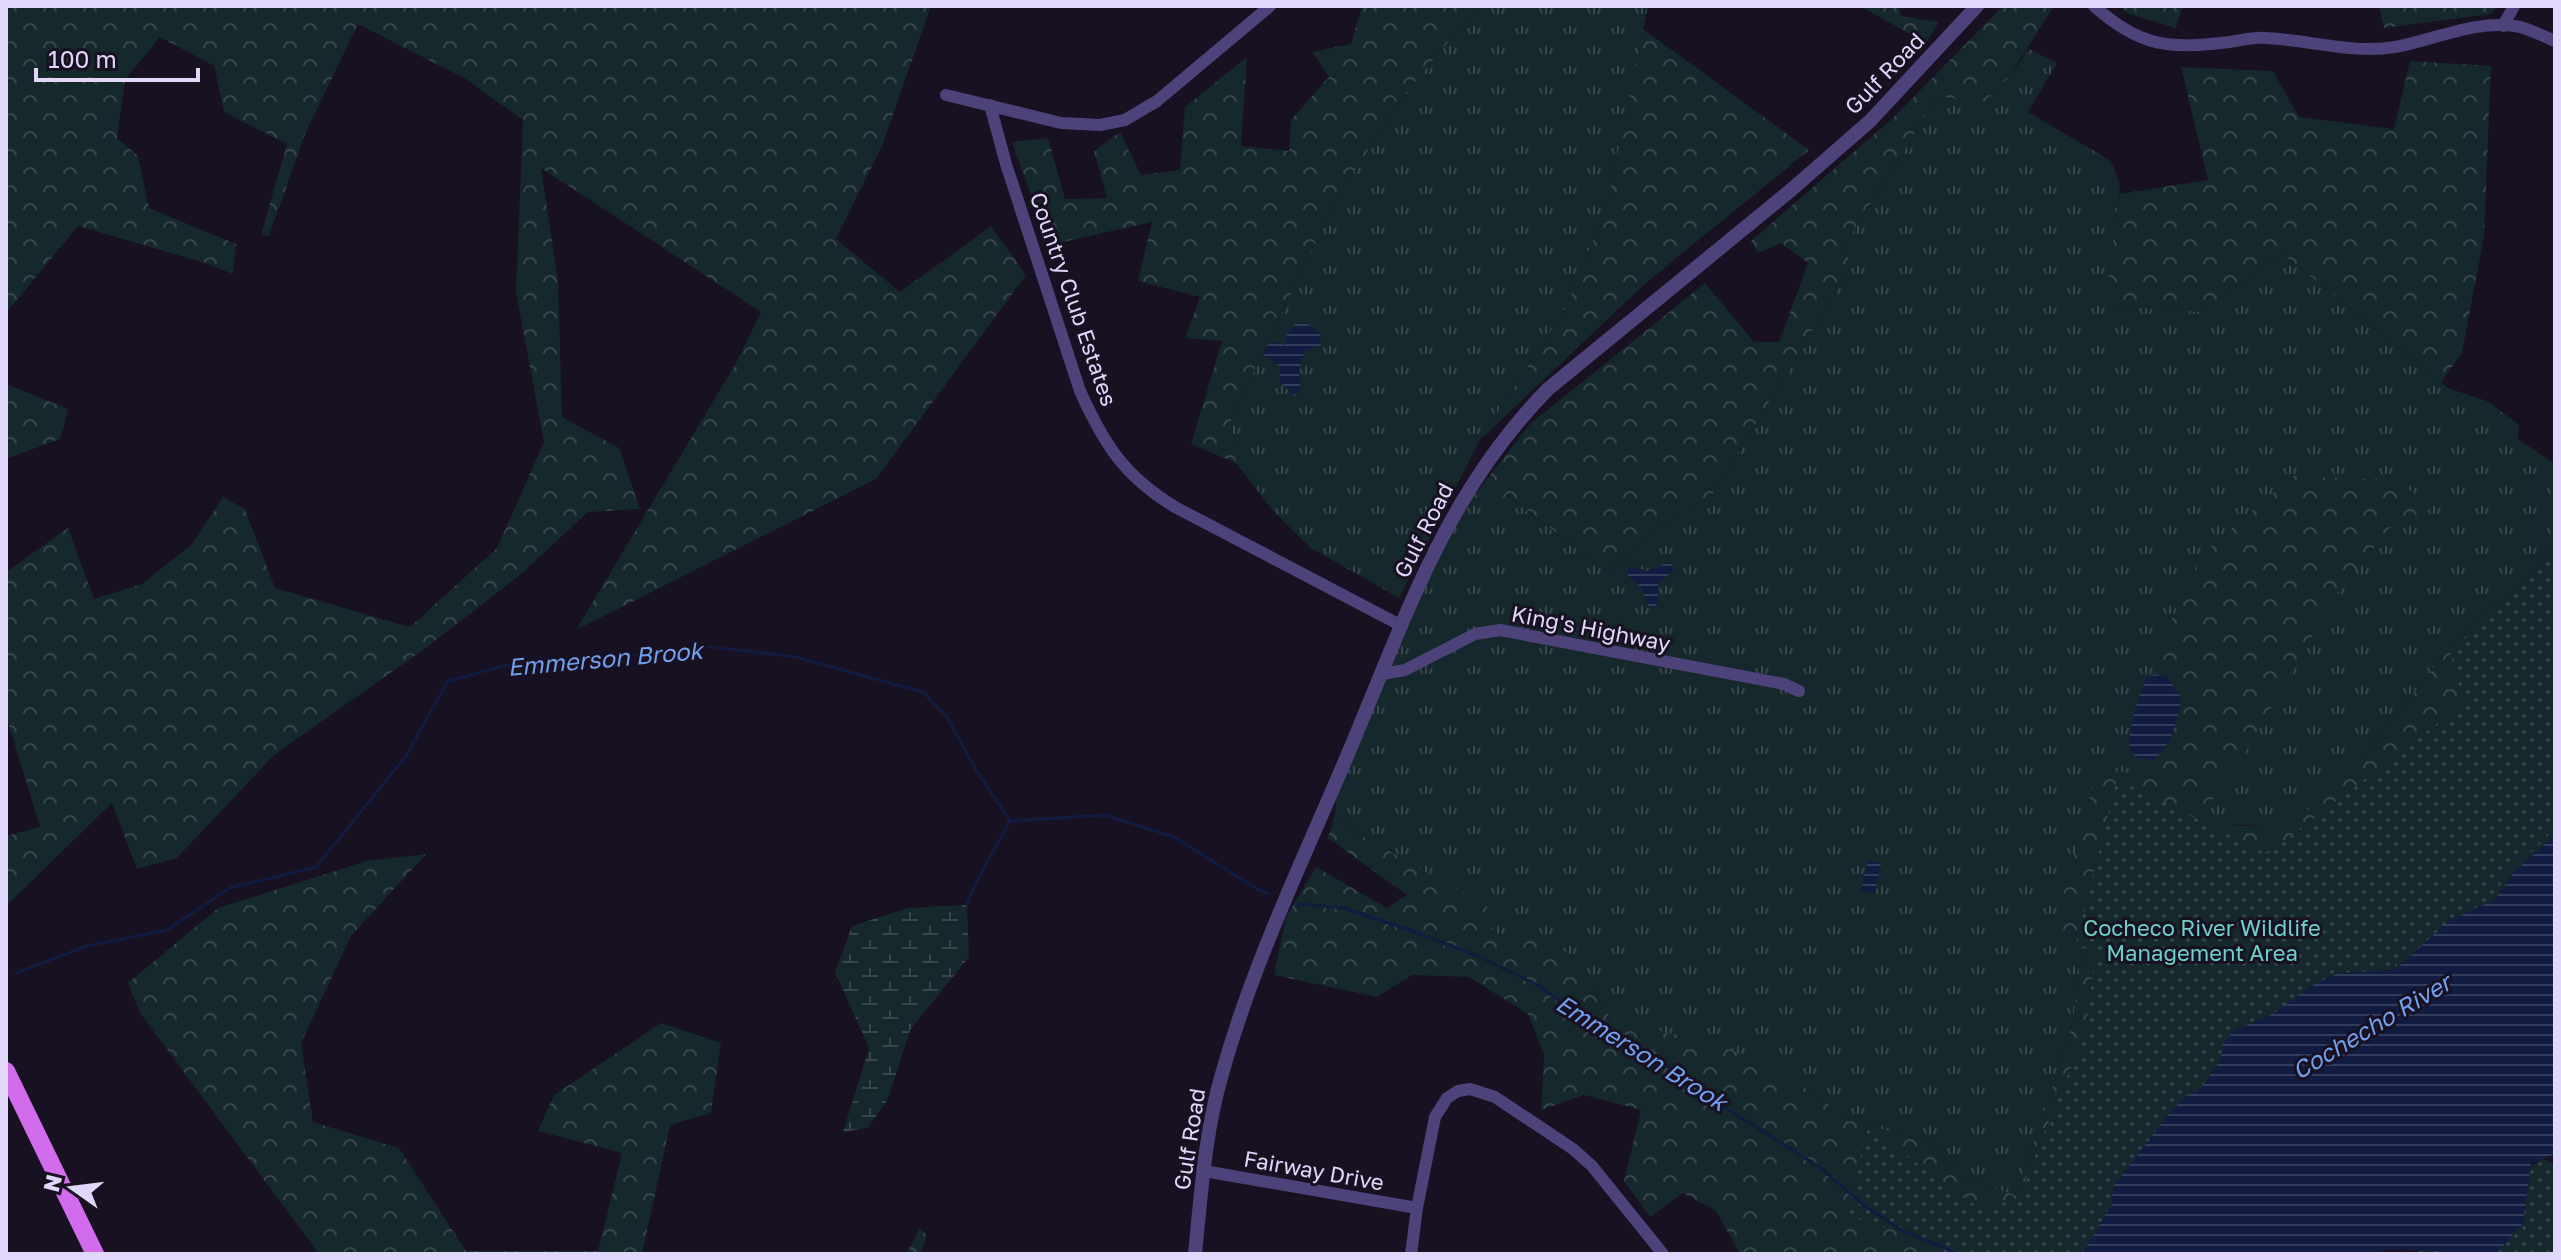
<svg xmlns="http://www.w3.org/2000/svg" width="2561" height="1260" viewBox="0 0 2561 1260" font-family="'Golos Text',sans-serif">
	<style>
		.grass { fill: url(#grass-tufts) }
		.forest { fill: url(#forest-crowns) }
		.wetland { fill: url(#wetland-marsh) }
		.park { fill: url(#park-dots) }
		.water { fill: url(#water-rules) }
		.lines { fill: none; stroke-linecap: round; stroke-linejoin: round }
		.stream { stroke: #121c40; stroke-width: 3 }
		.minor { stroke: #4e427b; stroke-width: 12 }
		.tertiary { stroke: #4e427b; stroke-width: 14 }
		.primary { stroke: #d26cec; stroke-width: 18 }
		.labels { text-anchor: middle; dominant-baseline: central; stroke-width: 6; stroke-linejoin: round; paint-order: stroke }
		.street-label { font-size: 22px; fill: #e1d7fa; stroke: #171122 }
		.park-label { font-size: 22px; fill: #6cd1c9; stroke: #171122 }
		.water-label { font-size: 24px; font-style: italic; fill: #729fed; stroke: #171122 }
	</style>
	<defs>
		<pattern id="grass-tufts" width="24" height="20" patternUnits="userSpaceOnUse" patternTransform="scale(2)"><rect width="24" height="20" fill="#15282b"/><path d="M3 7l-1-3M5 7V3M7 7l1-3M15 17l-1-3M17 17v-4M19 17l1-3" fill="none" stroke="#37464b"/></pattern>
		<pattern id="forest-crowns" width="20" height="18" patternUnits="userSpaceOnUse" patternTransform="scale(2)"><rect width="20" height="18" fill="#15282b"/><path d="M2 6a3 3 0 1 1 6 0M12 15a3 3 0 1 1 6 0" fill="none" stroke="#37464b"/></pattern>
		<pattern id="wetland-marsh" width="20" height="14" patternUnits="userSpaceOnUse" patternTransform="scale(2)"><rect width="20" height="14" fill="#15282b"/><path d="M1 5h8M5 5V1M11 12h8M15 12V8" fill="none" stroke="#37464b"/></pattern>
		<pattern id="park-dots" width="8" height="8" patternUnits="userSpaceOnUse" patternTransform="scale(2)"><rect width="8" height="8" fill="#15282b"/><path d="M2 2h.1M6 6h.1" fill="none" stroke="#37464b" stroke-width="1.8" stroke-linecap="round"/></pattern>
		<pattern id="water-rules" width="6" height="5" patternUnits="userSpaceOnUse" patternTransform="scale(2)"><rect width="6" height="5" fill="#121c40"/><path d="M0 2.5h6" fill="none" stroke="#343c5c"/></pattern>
	</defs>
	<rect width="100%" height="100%" fill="#171122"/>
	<path class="grass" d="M1478 6H1648L1607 206 1565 309 1480 440 1399 598 1311 548 1274 512 1236 463 1231 419 1335 202 1400 100Z
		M2029 49 2057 63 2028 112 2111 161 2120 184 2106 305 2200 312 2282 253 2448 388 2487 401 2519 425 2518 439 2555 464V543L2517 588 2468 625 2372 745 2303 816 2262 826 2229 824 2209 815 2173 788 2053 931 2083 941 2073 1022 2047 1105 2015 1195 1966 1179 1931 1143 1849 1120 1811 1091 1638 1026 1611 1018 1592 989 1508 941 1335 815 1336 794 1432 565 1473 497 1506 495 1607 572 1659 525 1711 497 1851 267 1845 244 1939 95 1984 103 2009 77Z"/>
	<path class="forest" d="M6 6H931L882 146 836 239 900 292 991 226 1026 275 876 479 576 630 736 363 761 312 541 168 558 281 562 417 619 448 640 509 588 512 520 575 423 650 274 755 177 858 137 869 112 803 6 906V836L40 827 6 716V572L68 528 94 599 142 584 192 544 223 497 245 509 275 588 410 627 497 548 544 442 516 292 523 120 464 78 358 24 305 134 269 236 261 235 287 144 224 112 214 66 160 37 125 80 117 138 138 156 149 208 236 244 233 274 205 263 78 226 6 313Z
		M1362 6H1478L1400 100 1335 202 1231 419 1236 463 1191 444 1222 341 1185 338 1200 297 1138 281 1152 222 1049 245 1012 142 1048 138 1065 199 1107 198 1094 151 1120 132 1141 175 1180 170 1185 107 1247 57 1241 146 1289 151 1291 120 1329 77 1312 52 1351 44Z
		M1860 6H1898L1901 16 1939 22 1926 43Z
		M2003 6H2054L2009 77 1984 103 1938 96 1845 244 1851 267 1711 497 1659 525 1607 572 1507 495 1492 510 1473 497 1530 424 1705 283 1754 342H1779L1808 263 1781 243 1758 253 1751 241 1893 118Z
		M2120 6H2183L2176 28 2129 14Z
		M2379 6H2496L2491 14 2384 28Z
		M1643 29 1809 150 1647 282 1480 440 1565 309 1607 206Z
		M2410 61 2491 66 2484 236 2462 353 2441 382 2282 253 2200 312 2105 305 2119 194 2208 180 2181 67 2273 71 2299 117 2394 129Z
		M6 384 68 409 60 439 6 459Z
		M2293 476 2398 480 2431 508 2390 528 2335 596 2244 755 2204 811 2229 824 2245 826H2262L2303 815 2372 745 2468 625 2517 588 2555 543V835L2513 873 2495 900 2450 920 2395 970 2339 973 2112 1204 2082 1254H1740L1716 1211 1683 1193 1650 1217 1624 1181 1641 1110 1584 1095 1541 1110 1544 1055 1528 1014 1469 977 1412 975 1377 997 1274 975 1286 917 1316 867 1387 908 1407 895 1328 838 1335 815 1364 837 1488 907 1490 928 1507 940 1525 934 1566 952 1611 1018 1730 1049 1811 1091 1849 1120 1931 1143 1966 1179 2015 1195 2047 1105 2073 1022 2083 941 2053 931 2094 783 2112 771 2153 775 2159 766 2153 761C2171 747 2179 718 2181 697L2167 677 2155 675 2153 661 2201 555Z
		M426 854 351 936 301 1043 313 1122 399 1148 466 1251H598L622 1153 538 1131 554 1095 661 1023 721 1043 711 1113 670 1125 642 1254H319L140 1013 128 983 218 908 367 861Z
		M920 1228 927 1235 920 1254H906Z"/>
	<path class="wetland" d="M967 905 969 957 910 1030 888 1099 868 1128 843 1132 869 1048 835 972 852 926 908 908Z"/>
	<path class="park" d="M2555 551V828L2538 847 2508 870 2490 905 2465 910 2440 934 2402 961 2371 973 2113 1201 2089 1249 2082 1254H1956V1250L1846 1215 1868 1128 1982 1210 2018 1198 2085 1033 2096 950 2075 947 2117 779 2267 854 2464 703 2450 653Z
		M2542 1158 2555 1165V1254H2415L2436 1241Z"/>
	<path class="water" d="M1306 323 1320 333 1321 345 1304 352 1299 373 1301 389 1295 396 1280 382V367L1263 354 1267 345 1276 342 1285 345 1287 334 1295 324Z
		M1670 562 1674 570 1658 584V602L1655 608 1649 606 1640 586 1628 576 1627 568 1631 566 1647 571Z
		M2155 675 2167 677 2181 697C2179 718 2171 747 2153 761 2148 759 2139 759 2135 756 2119 744 2142 691 2147 676Z
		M2555 835V1154L2531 1164 2523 1223 2496 1254 2385 1249 2377 1254H2082L2112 1204 2113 1187 2165 1119 2185 1096 2200 1089 2209 1077 2221 1059 2222 1046 2233 1031 2271 1015 2313 985 2339 973 2395 970 2450 920 2495 900 2513 873Z
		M1868 860 1881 863 1875 894 1861 891Z"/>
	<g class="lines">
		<path class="stream" d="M1010 821 1105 815 1174 837 1259 890 1269 894
			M1298 904 1344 908 1409 930 1480 957 1539 986 1595 1028 1677 1072 1724 1107 1821 1168 1862 1204 1903 1231 1960 1254
			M967 905 973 888 1010 821
			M16 973 87 946 167 930 229 888 316 867 406 756 448 681 522 661 569 657 641 655 703 646 795 657 923 692 947 717 976 770 1010 821"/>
		<path class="minor" d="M2094 6C2141 48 2170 49 2230 42 2242 40 2254 37 2266 38 2309 40 2352 54 2395 47 2434 40 2474 20 2515 26 2528 28 2543 36 2555 41
			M2503 26 2514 6
			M946 95 1061 123 1100 125 1125 120 1157 101 1270 6
			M990 105 1006 164 1080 391C1104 444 1124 476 1175 507L1402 626
			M1382 674 1405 670 1475 634 1500 630 1784 684 1799 691
			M1204 1171 1417 1208
			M1411 1254 1417 1208 1435 1117 1447 1098 1458 1091 1470 1089 1495 1097 1573 1149 1592 1166 1663 1254"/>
		<path class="tertiary" d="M1195 1254C1201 1194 1205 1132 1222 1074 1254 959 1307 852 1353 742 1407 613 1447 492 1548 389L1791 190 1870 121 1977 6"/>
		<path class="primary" d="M6 1071 95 1254"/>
	</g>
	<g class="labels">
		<g class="street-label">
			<text transform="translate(1884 73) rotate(-46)">Gulf Road</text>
			<text transform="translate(1074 299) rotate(71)">Country Club Estates</text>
			<text transform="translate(1423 530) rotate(-63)">Gulf Road</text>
			<text transform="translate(1591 628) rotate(11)">King's Highway</text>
			<text transform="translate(1189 1139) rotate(-81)">Gulf Road</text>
			<text transform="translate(1314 1170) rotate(10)">Fairway Drive</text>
		</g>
		<g class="park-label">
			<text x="2202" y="927">Cocheco River Wildlife<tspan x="2202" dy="25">Management Area</tspan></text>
		</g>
		<g class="water-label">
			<text transform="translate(605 658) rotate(-5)">Emmerson Brook</text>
			<text transform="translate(2371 1026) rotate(-31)">Cochecho River</text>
			<text transform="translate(1642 1052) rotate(32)">Emmerson Brook</text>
		</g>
	</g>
	<rect width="2561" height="1260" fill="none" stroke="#e1d7fa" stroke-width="16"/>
	<g transform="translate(72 1188) rotate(284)" stroke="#171122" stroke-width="6" paint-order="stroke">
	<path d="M0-6L14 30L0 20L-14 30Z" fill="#e1d7fa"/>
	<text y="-12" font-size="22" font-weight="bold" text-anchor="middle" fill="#e1d7fa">N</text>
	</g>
	<path d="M36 68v12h162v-12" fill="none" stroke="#e1d7fa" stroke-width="4"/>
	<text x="48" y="68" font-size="24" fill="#e1d7fa" stroke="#171122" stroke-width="6" paint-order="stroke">100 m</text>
</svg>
